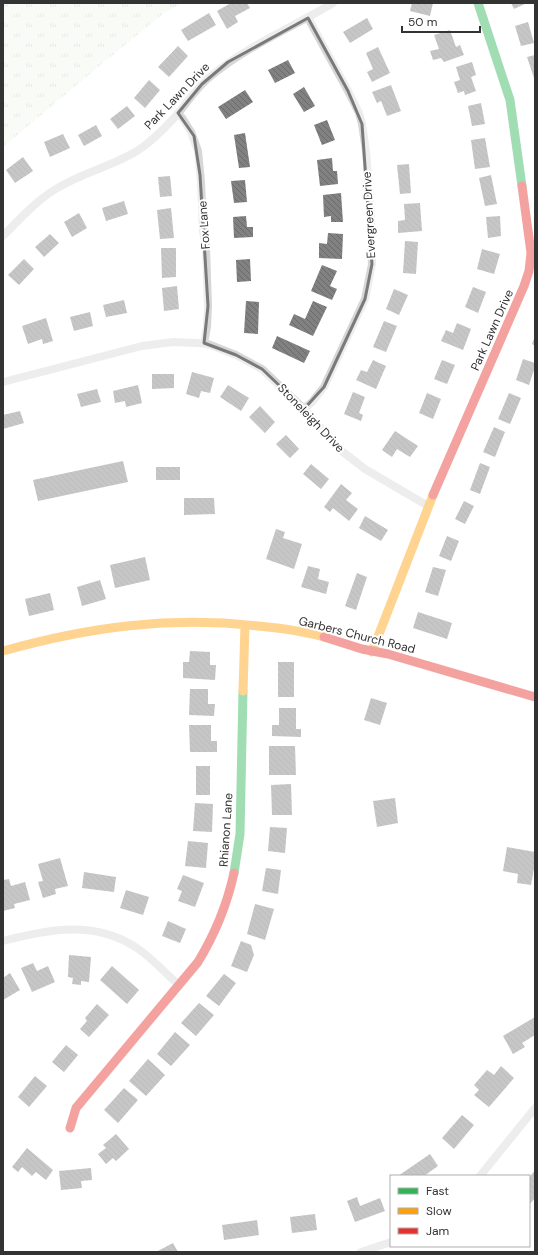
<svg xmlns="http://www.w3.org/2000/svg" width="538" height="1255" viewBox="0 0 538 1255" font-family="'DM Sans',sans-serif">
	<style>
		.grass { fill: url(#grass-tufts) }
		.building { fill: url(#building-back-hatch) }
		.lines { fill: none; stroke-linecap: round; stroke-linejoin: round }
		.street { stroke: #d7d7d7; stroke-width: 8 }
		.fast { stroke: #30b455; stroke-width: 9 }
		.slow { stroke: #ff9f0a; stroke-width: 9 }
		.jam { stroke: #e5322d; stroke-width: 9 }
		.marked { fill: none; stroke: #7a7a7a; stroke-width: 3; stroke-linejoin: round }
		.labels { text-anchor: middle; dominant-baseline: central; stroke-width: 4; stroke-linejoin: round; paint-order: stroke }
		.street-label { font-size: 12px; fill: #333; stroke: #fff }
	</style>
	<defs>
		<pattern id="grass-tufts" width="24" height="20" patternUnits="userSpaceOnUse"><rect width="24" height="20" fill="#f1f5ed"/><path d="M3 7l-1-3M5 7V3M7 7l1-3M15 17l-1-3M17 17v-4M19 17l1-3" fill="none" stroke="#cfd2cc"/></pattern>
		<pattern id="building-back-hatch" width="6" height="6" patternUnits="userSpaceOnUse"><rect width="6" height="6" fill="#818181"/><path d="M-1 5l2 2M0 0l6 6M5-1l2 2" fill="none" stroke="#6a6a6a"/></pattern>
	</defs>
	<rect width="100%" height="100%" fill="#fff"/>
	<path class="grass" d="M3 3H182L163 14 97 68 3 147Z"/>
	<path class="building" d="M231 3H247L250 8 235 16 238 22 227 29 217 11Z
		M412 3H433L430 16 410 11Z
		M511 3H527L514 9Z
		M209 13 216 25 188 41 181 30Z
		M367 18 373 29 350 43 343 32Z
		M528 22 534 43 521 46 515 26Z
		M450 30 456 47 460 45 464 55 444 62 441 58 433 60 430 51 439 49 434 35Z
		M178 46 188 56 169 77 158 67Z
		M378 47 390 73 372 82 367 72 373 69 366 53Z
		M535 55V81L527 57Z
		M288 60 295 73 275 83 268 70Z
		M472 62 476 75 471 77 476 91 465 95 464 91 458 93 454 82 460 80 456 67Z
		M149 80 160 90 145 108 134 98Z
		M391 85 401 111 387 116 381 101 377 103 372 92Z
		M304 87 315 106 304 112 293 94Z
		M245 90 253 102 226 119 218 107Z
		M481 103 485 124 472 126 468 106Z
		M127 106 135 116 118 129 110 119Z
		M327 120 335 140 322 145 314 125Z
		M96 125 102 136 84 146 78 135Z
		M245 133 250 167 239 168 234 135Z
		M63 134 70 148 50 157 44 142Z
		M485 138 490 167 475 169 471 140Z
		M23 157 33 171 15 183 6 170Z
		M332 158 333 171H337L338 184 320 186 317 160Z
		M409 164 411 193 400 194 397 165Z
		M491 175 497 204 485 206 479 178Z
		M170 176 172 196 160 197 158 177Z
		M245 180 247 202 234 203 231 181Z
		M341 193 343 222H331V216L324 217 323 195Z
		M124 201 128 214 106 221 102 208Z
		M420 203 422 231 398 233V221L405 220 404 204Z
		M171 208 174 238 160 239 157 210Z
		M79 213 87 228 72 237 64 222Z
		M246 216 247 227H253V237L234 238 233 217Z
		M500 216 501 236 488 238 486 217Z
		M328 233 343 234 342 259 319 258V243L327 244Z
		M50 234 59 243 44 257 35 247Z
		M405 241 418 242 416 274 403 273Z
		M161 248H176V277L162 278Z
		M482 249 500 254 494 274 477 269Z
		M24 259 34 269 19 285 8 275Z
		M250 259 251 281 237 282 236 260Z
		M322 265 337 271 330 286 337 289 332 300 311 291Z
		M177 286 179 309 164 311 162 288Z
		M473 287 486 292 478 313 465 307Z
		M394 289 408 295 399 315 386 309Z
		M124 300 127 313 106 317 103 305Z
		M246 301 259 302 258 334 244 333Z
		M313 301 327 307 313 336 289 325 294 314 305 319Z
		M90 312 93 326 74 331 70 317Z
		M46 318 53 341 43 344 42 339 28 344 22 326Z
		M384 321 397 326 386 352 373 347Z
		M457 323 471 329 463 350 441 341 446 330 453 333Z
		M277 336 310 351 304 363 272 348Z
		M535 336V346L532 344Z
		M523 359 535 363V367L529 385 516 380Z
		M373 360 386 366 376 389 356 380 361 370 367 372Z
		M442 360 455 365 447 384 434 379Z
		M192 372 214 378 210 393 201 391 199 398 186 394Z
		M152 374H174V388L152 389Z
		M138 385 142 403 126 407 125 401 115 403 113 391Z
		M228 385 249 398 241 411 220 397Z
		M97 389 101 402 81 407 77 394Z
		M353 392 365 397 359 413 363 415 361 421 344 414Z
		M427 393 441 399 433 419 419 413Z
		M509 393 521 398 510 424 498 419Z
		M260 406 275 422 265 433 249 417Z
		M20 411 24 423 3 429V415Z
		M494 427 505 432 495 457 483 452Z
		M395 431 418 446 410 457 397 449 392 457 382 450Z
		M286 435 299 449 290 458 276 444Z
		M123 461 128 482 38 501 33 480Z
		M480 463 490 467 480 494 470 490Z
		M311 464 329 479 321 489 303 474Z
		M156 467H180V480H156Z
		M341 484 352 493 346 500 358 509 349 521 333 508 330 512 324 507Z
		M184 498H214L215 514 184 515Z
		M464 501 474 506 465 524 455 519Z
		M365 516 388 530 381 541 359 528Z
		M276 529 285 532 283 538 302 544 294 569 266 559Z
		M447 536 459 541 451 561 439 556Z
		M145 557 150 580 115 588 110 565Z
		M308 566 320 569 318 579 329 582 326 594 301 587Z
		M433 567 446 570 438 596 425 592Z
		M357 573 367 577 356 610 345 606Z
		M100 580 106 599 82 606 77 587Z
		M50 593 54 610 29 616 25 599Z
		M418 612 452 623 447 639 413 628Z
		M190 651 210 652V665H216L215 680 183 678V662H189Z
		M278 662H294V697H278Z
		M190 689H208V704H215L214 716 189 715Z
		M371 698 387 703 380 725 364 720Z
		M279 708H296V729H301V737L272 736V725H279Z
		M189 725H211V741H217V752H190Z
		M269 746H295L296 775H269Z
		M196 766H210V795H196Z
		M291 784 292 815H272L271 785Z
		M395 798 398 823 377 827 373 801Z
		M195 803 213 804 212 832 193 831Z
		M270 827 287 828 285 853 268 851Z
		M188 841 208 843 206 868 185 866Z
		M507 847 535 852V863L531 885 517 883 518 874 503 871Z
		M60 858 68 886 55 889 56 894 43 898 38 882 43 881 38 864Z
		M266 868 281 870 278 894 262 891Z
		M84 872 116 877 114 892 82 888Z
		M183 875 204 883 195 907 178 901 182 891 177 889Z
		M9 879 11 886 25 882 30 900 14 904 15 908 3 911V880Z
		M126 890 149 897 143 915 120 908Z
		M255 904 274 909 265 940 247 934Z
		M168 921 186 929 180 943 162 936Z
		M241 941 251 945 254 955 247 972 231 966Z
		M69 955 91 957 89 982 81 981V985L72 984 73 978 68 977Z
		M33 963 37 971 48 966 55 982 32 992 21 968Z
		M112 966 139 990 127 1004 100 980Z
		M10 973 20 990 3 1000V978Z
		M224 974 236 983 219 1006 206 996Z
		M199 1003 214 1015 196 1036 181 1023Z
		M97 1004 109 1015 89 1037 80 1029 87 1021 85 1018Z
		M535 1017V1035L522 1043 525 1047 513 1054 503 1036Z
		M175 1032 190 1045 171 1066 157 1054Z
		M66 1045 78 1055 64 1072 52 1062Z
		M148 1059 165 1075 146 1096 129 1081Z
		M501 1066 514 1078 489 1107 474 1095 479 1090 474 1085 487 1070 494 1075Z
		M35 1076 47 1086 29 1107 18 1097Z
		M124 1088 138 1100 118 1123 104 1110Z
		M462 1115 474 1125 454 1149 442 1138Z
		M116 1134 129 1149 116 1161 113 1158 106 1164 98 1154 106 1148 103 1145Z
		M27 1148 53 1170 46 1180 36 1172 32 1176 22 1167 18 1172 12 1167Z
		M430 1154 438 1166 424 1176H398Z
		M91 1168 92 1180 81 1181 82 1188 61 1190 59 1171Z
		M535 1170V1198L529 1205V1178Z
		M357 1197 360 1206 380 1198 385 1211 355 1222 347 1201Z
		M315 1214 317 1230 292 1233 290 1217Z
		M257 1220 259 1235 224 1240 222 1225Z
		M173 1243 178 1252H156Z"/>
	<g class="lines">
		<path class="street" d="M178 113 183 119 191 132 198 151 201 182 203 231 206 247 208 306 207 327 204 343
			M3 236C21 218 39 197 63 185 86 172 114 165 137 151 151 142 164 129 175 117 187 103 196 88 211 76 247 46 293 27 333 3
			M3 382 142 346 173 342 197 343 208 344 236 355 262 369 304 409 339 449 365 469 428 506
			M304 409 312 402 324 387 365 299 372 264 371 215 366 151 362 124 359 113 348 91 308 18
			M3 941C49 929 95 920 137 948 152 958 165 973 179 985
			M480 1176 535 1108
			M361 1252 391 1242"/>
		<path class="fast" d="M478 3 510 100 522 186
			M234 873 240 834 243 691"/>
		<path class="slow" d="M3 651C89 627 169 616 258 626 280 628 303 631 324 637
			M372 652 433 495
			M243 691 245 625"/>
		<path class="jam" d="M433 495 524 286 529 271 531 253 522 186
			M324 637 362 649 388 654 535 697
			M70 1128 76 1108 198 962C215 934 227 905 234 873"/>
	</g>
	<path d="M0 0H538V1255H0ZM308 18 348 91 362 124 372 264 365 299 324 387 304 409 262 369 236 355 204 343 208 306 200 175 194 136 178 113 202 84 228 62Z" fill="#fff" fill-opacity=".55" fill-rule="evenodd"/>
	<path class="marked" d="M308 18 348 91 362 124 372 264 365 299 324 387 304 409 262 369 236 355 204 343 208 306 200 175 194 136 178 113 202 84 228 62Z"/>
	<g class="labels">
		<g class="street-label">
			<text transform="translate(177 96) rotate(-46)">Park Lawn Drive</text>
			<text transform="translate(369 215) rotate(-93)">Evergreen Drive</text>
			<text transform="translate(204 225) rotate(-94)">Fox Lane</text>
			<text transform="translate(492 330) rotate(-66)">Park Lawn Drive</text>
			<text transform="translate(311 418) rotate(46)">Stoneleigh Drive</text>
			<text transform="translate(357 635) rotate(14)">Garbers Church Road</text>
			<text transform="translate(226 830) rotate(-86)">Rhianon Lane</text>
		</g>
	</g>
	<rect width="538" height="1255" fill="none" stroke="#333333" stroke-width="8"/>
	<rect x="390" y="1175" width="140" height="72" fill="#ffffff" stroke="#adadad"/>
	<rect x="398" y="1188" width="20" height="6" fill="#30b455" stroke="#adadad"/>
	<text x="426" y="1195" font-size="12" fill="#333333">Fast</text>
	<rect x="398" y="1208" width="20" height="6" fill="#ff9f0a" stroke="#adadad"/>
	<text x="426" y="1215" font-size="12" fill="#333333">Slow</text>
	<rect x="398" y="1228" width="20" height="6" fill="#e5322d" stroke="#adadad"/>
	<text x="426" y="1235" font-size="12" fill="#333333">Jam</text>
	<path d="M402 26v6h78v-6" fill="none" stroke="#333333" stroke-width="2"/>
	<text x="408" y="26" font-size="12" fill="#333333" stroke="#ffffff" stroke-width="3" paint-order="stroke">50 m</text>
</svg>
